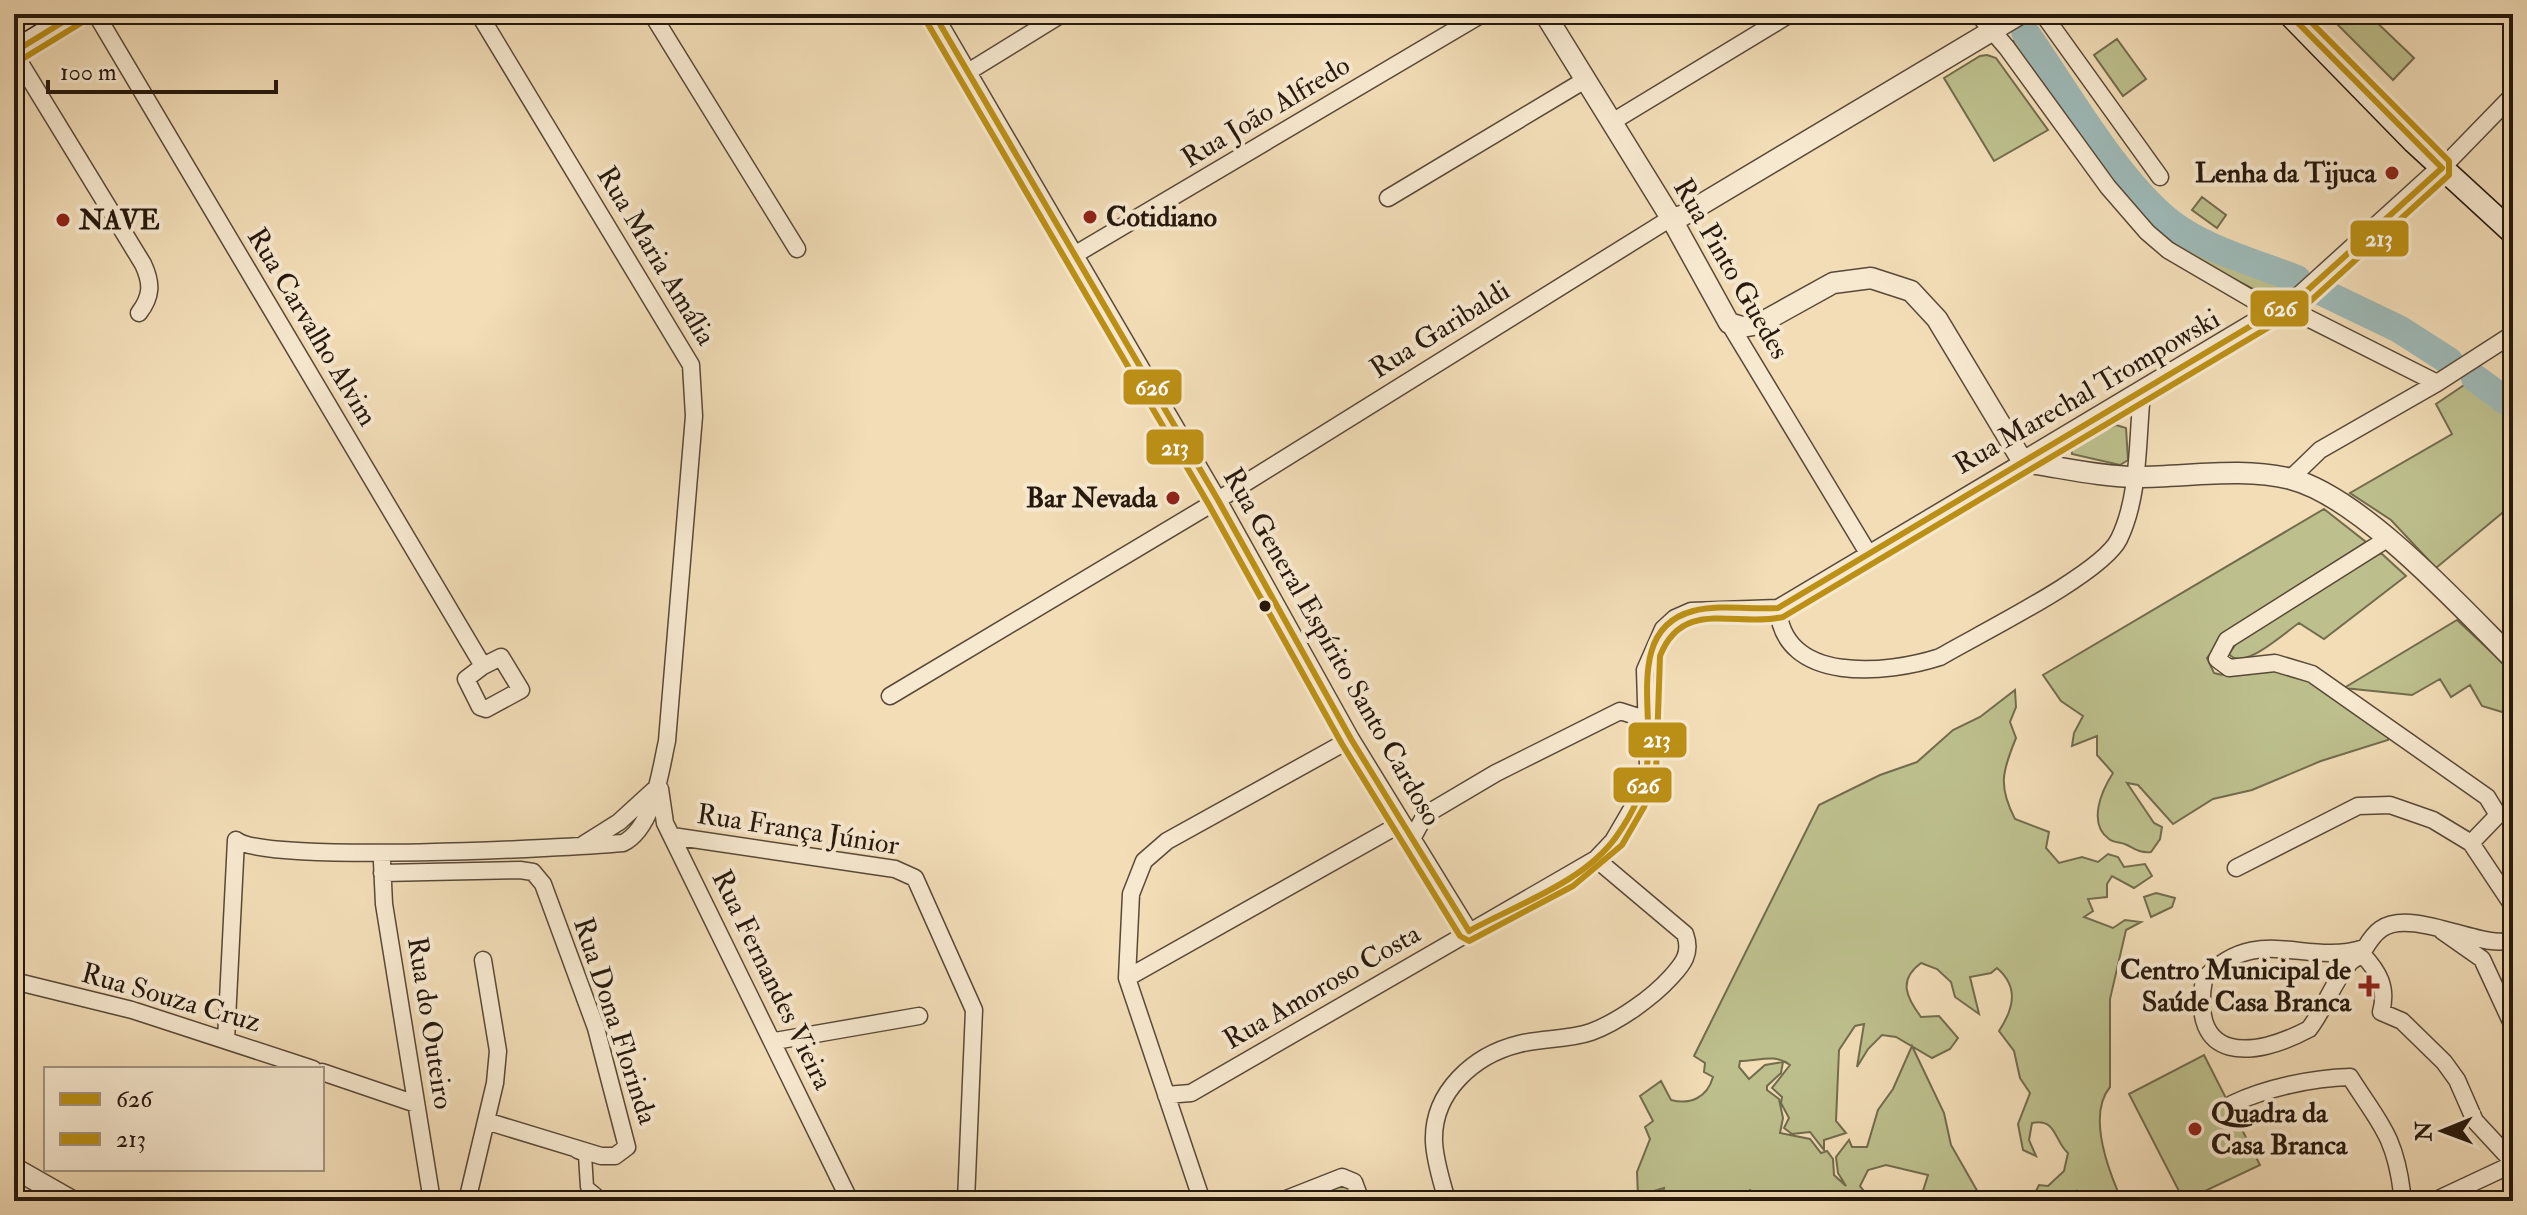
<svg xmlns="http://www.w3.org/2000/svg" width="2527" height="1215" viewBox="0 0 2527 1215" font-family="'IM FELL Double Pica',serif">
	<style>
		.green { fill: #bdc08d; stroke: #726c4d; stroke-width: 2 }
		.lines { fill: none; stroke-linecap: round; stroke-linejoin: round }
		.river { stroke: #9ebab8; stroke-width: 28 }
		.pedestrian-casing { stroke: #594938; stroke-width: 15 }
		.minor-casing { stroke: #594938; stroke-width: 19 }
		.tertiary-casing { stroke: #594938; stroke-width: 23 }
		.secondary-casing { stroke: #26180d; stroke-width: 25 }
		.pedestrian { stroke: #f7e9d0; stroke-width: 12 }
		.minor { stroke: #f7e9d0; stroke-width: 16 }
		.tertiary { stroke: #f7e9d0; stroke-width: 20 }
		.secondary { stroke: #f7e9d0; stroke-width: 22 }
		.bus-1-casing { stroke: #f7e9d0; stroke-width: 12 }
		.bus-2-casing { stroke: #f7e9d0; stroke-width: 12 }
		.bus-1 { stroke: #bc9015; stroke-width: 6 }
		.bus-2 { stroke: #bc9015; stroke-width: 6 }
		.poi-dot { fill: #8f2418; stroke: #f7e9d0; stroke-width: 3 }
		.bus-dot { fill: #26180d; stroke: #f7e9d0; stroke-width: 3 }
		.labels { text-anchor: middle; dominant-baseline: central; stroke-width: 8; stroke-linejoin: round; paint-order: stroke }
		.street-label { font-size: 28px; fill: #26180d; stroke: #f7e9d0 }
		.poi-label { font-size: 28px; font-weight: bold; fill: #26180d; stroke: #f7e9d0; text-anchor: end }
		.line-badge { stroke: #f7e9d0; stroke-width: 3 }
		.badge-label { font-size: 22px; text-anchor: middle; font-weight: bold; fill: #fff }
	</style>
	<rect width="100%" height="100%" fill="#f2ddb7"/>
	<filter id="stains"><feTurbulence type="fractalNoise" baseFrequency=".0025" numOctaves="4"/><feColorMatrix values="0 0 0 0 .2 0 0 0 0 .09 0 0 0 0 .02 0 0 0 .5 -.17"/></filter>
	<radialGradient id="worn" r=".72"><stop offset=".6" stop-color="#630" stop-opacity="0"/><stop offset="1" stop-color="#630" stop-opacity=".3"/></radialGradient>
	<path class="green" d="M2327 14H2368L2414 58 2393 80Z
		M2017 37 2077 128 2147 213 2169 232 2207 255 2290 285 2266 296C2236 279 2203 265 2175 244 2114 199 2057 105 2013 42Z
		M2117 39 2146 79 2123 96 2094 55Z
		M1987 55 1996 58 2048 130 1994 161 1944 78 1980 56Z
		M2202 197 2226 215 2217 228 2192 210Z
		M2479 375 2513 397V504L2436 568 2391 520 2350 493 2452 434 2436 404Z
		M2116 425 2126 428 2128 460 2120 465 2072 454 2071 445Z
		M2324 509 2366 542 2227 631 2207 658 2214 673C2234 680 2255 667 2276 669 2313 673 2359 715 2390 736L2388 740 2321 761 2252 790 2213 799 2173 824 2138 785 2127 783 2154 823 2162 827 2160 839 2151 852C2140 853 2137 850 2127 845 2121 842 2114 843 2109 839 2087 823 2102 790 2113 773L2097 755V736L2072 746 2074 733 2083 716 2061 701 2043 675Z
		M2381 553 2406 576 2324 639 2299 623C2284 633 2243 672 2229 654L2240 638Z
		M2457 620 2513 672V731L2509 727 2512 715 2482 706 2470 685 2451 697 2440 679 2412 695 2344 688Z
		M2015 690 2016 707 2010 722 2016 738C2002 772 1998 786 2015 819L2049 832 2046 848 2059 863 2082 857 2098 862 2108 854 2118 857 2124 867 2145 864 2152 876 2134 888 2112 876 2107 884V897L2088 899 2093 911 2084 917 2113 928 2125 920 2141 922 2126 930 2110 999V1087C2087 1115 2109 1172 2122 1201H2087L2078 1192 2080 1201H2031L2039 1185 2048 1186 2064 1171 2068 1153C2054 1141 2057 1118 2032 1123L2029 1140 2036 1156 2023 1150 2018 1124 2030 1093 2020 1078 2014 1051 1999 1031C2014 1008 2019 987 1997 968L1991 973 1970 977 1979 1014 1955 997 1951 982 1937 969 1921 963C1898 980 1906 997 1921 1017L1939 1016 1958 1038 1950 1049 1932 1058 1896 1037 1882 1035 1868 1049 1857 1067 1864 1024 1855 1026 1839 1050 1836 1121 1846 1133 1824 1140V1150L1810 1132 1792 1134 1784 1128 1789 1118 1781 1103 1782 1097 1772 1088 1790 1065C1775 1053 1758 1061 1740 1061L1739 1067 1749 1079 1765 1065 1783 1062 1781 1073 1767 1086V1090L1779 1099 1783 1118 1780 1133 1810 1139 1821 1153 1827 1151 1833 1159 1834 1175 1846 1186 1838 1173 1836 1157 1849 1140 1852 1147H1867L1878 1110 1893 1089 1912 1046 1944 1113 1951 1145 1983 1201H1924L1922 1194 1928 1175 1886 1165 1868 1170 1860 1186 1872 1201H1792L1778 1194 1763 1198 1750 1190 1742 1201H1704L1691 1192 1662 1198 1664 1188 1638 1196 1637 1172 1650 1139 1645 1127 1653 1121 1640 1096 1661 1081 1671 1100C1690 1105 1707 1098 1713 1077L1704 1072 1705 1063 1694 1056 1819 805 1880 775 1917 762 1953 730 1980 717Z
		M2156 893 2175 898 2172 907 2151 917 2144 897Z
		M2204 1055 2260 1165 2184 1201 2129 1094Z
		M1347 1180 1359 1201H1284Z"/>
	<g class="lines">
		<path class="river" d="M2025 32C2066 90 2122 191 2179 229 2214 252 2258 264 2297 279
			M2324 293 2399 329 2449 361
			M2475 378 2513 406"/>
		<g class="pedestrian-casing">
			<path id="pedestrian" d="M577 1152 585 1155 587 1187 604 1201"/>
		</g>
		<g class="minor-casing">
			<path id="minor" d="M96 14 483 666 466 679 480 707 486 709 521 690 501 657 483 666
				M652 14 797 249
				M934 14 1218 500 1351 739 1469 931
				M1978 14 2007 48 2108 187 2147 232 2168 250 2257 302 2284 306 2437 383
				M2043 14 2160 177
				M14 53 143 264C152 283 152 296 139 313
				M968 72 1062 14
				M1612 122 1790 14
				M2442 168 2513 95
				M1388 198 1585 80
				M1076 254 1482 14
				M1729 323 1868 553
				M2290 479 2320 450 2437 383 2513 334
				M2387 539 2227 640 2217 659 2229 668 2275 663 2312 674 2487 797 2498 815 2471 843
				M1778 608C1783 685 1888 674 1940 657 1979 634 2102 574 2119 539 2140 496 2137 440 2142 393
				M890 696 1218 500 1671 218
				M660 789 665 823 850 1201
				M672 836 895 869 915 878 974 1010 966 1201
				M1412 839 1425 815 1496 773 1620 711 1648 720
				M236 840C267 864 568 848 623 843 654 827 660 772 667 741L694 416 691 365 479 14
				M584 844 619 822 654 790
				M382 862 384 904 432 1201
				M2236 868 2358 806 2390 805 2433 820 2471 843 2513 906
				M382 873 520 870 533 872 543 884 596 1028 627 1147 615 1156H601L486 1121
				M2442 931 2482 959 2513 1026
				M2364 948C2305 967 2257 922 2204 979 2189 1063 2253 1059 2309 1029 2324 1010 2332 984 2348 965 2351 960 2358 958 2362 953 2367 945 2372 935 2381 929 2413 906 2491 955 2513 938
				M2362 954C2378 971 2388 987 2381 1012L2402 1021 2444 1062 2457 1080 2475 1121 2513 1162
				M1127 978 1402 823
				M14 981 132 1010 313 1069
				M226 1040 236 840
				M775 1041 919 1016
				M322 1072 416 1104
				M1166 1095 1191 1093 1596 859 1613 841 1634 805 1648 766 1645 670 1663 629 1675 618 1691 611 1778 608 2023 462
				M2232 1104C2266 1088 2312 1078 2350 1077 2379 1123 2395 1135 2402 1193L2396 1201
				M467 1201 495 1083 498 1051 483 960
				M1202 1201 1127 978 1131 894 1144 861 1167 841 1351 739
				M1281 1201 1342 1177 1354 1182 1361 1201
				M1447 1201C1442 1182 1435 1162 1434 1142 1432 1092 1474 1055 1519 1044 1542 1038 1568 1040 1591 1032 1618 1022 1652 998 1671 977 1683 964 1692 953 1685 934L1596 859
				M2434 1201 2513 1164"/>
		</g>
		<g class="tertiary-casing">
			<path id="tertiary" d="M1545 14 1671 218 1729 323 1742 327 1759 324 1833 283 1871 278 1911 291 1937 319 2023 462
				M1671 218 1682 216 2020 14
				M2023 462C2060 467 2101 477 2138 477 2188 477 2242 467 2291 479 2361 497 2461 607 2513 659
				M2023 462 2301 296 2442 168
				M14 1168 72 1201"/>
		</g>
		<g class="secondary-casing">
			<path id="secondary" d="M2289 14 2414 142 2513 233
				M14 52 76 14"/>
		</g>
		<use href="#pedestrian" class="pedestrian"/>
		<use href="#minor" class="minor"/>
		<use href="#tertiary" class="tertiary"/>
		<use href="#secondary" class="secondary"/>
		<g class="bus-1-casing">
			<path id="bus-1" d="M934 14 1218 500 1351 739 1469 931C1516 905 1584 882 1616 837 1631 816 1644 790 1647 765 1655 714 1625 629 1693 611 1720 604 1751 610 1778 608L2301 296 2442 168 2289 14
				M14 52 76 14"/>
		</g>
		<g class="bus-2-casing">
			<path id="bus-2" d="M925 19 1209 505 1342 744 1460 936 1469 941 1573 886 1622 845 1644 807 1656 774 1660 656C1683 597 1737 628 1783 617L2306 305 2449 175V161L2303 14
				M19 61 81 23"/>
		</g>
		<use href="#bus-1" class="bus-1"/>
		<use href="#bus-2" class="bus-2"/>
	</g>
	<g class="poi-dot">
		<circle cx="2392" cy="173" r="8"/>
		<circle cx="1090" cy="217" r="8"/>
		<circle cx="63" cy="220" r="8"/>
		<circle cx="1173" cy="498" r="8"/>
		<path d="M2365 974h8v8h8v8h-8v8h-8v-8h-8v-8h8z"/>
		<circle cx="2195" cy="1129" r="8"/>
	</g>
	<circle class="bus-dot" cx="1265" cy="606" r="7"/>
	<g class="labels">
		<g class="street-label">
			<text transform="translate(1266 112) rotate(-31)">Rua João Alfredo</text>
			<text transform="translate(656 256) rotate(59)">Rua Maria Amália</text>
			<text transform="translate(1731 269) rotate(60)">Rua Pinto Guedes</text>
			<text transform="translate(312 327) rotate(59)">Rua Carvalho Alvim</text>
			<text transform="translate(1440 330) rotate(-32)">Rua Garibaldi</text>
			<text transform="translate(2087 392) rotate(-30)">Rua Marechal Trompowski</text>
			<text transform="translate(1332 647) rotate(60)">Rua General Espírito Santo Cardoso</text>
			<text transform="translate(798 830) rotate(9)">Rua França Júnior</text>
			<text transform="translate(772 980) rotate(64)">Rua Fernandes Vieira</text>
			<text transform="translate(1322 987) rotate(-30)">Rua Amoroso Costa</text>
			<text transform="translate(171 998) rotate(16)">Rua Souza Cruz</text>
			<text transform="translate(615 1021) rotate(72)">Rua Dona Florinda</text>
			<text transform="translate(430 1023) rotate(81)">Rua do Outeiro</text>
		</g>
		<g class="poi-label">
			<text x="2376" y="173">Lenha da Tijuca</text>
			<text x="1106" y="217" text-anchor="start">Cotidiano</text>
			<text x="79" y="220" text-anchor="start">NAVE</text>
			<text x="1157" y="498">Bar Nevada</text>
			<text x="2351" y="970">Centro Municipal de<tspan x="2351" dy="32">Saúde Casa Branca</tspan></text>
			<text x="2211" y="1113" text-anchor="start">Quadra da<tspan x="2211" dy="32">Casa Branca</tspan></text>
		</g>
	</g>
	<g class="line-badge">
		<rect x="2349" y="219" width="61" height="39" rx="8" fill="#bc9015"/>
		<rect x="2249" y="289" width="61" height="39" rx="8" fill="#bc9015"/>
		<rect x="1122" y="368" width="61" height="38" rx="8" fill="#bc9015"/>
		<rect x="1145" y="428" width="60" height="38" rx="8" fill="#bc9015"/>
		<rect x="1627" y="721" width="61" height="38" rx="8" fill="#bc9015"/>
		<rect x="1612" y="766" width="61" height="38" rx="8" fill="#bc9015"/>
	</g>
	<g class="badge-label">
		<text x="2379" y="246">213</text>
		<text x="2280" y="316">626</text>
		<text x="1152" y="395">626</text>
		<text x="1175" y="455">213</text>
		<text x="1657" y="747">213</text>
		<text x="1643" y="793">626</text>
	</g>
	<rect width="2527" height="1215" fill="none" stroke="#f2ddb7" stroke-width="48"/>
	<rect x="16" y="16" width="2495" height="1183" fill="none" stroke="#26180d" stroke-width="4"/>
	<rect x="24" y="24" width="2479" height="1167" fill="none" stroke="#26180d" stroke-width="2"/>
	<rect x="44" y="1067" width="280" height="104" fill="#f7e9d0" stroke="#a39582" stroke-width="2"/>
	<rect x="60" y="1093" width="40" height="12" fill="#bc9015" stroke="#a39582" stroke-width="2"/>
	<text x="116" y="1107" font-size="24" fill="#26180d">626</text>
	<rect x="60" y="1133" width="40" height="12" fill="#bc9015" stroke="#a39582" stroke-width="2"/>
	<text x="116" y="1147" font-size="24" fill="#26180d">213</text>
	<g transform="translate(2443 1131) rotate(269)" stroke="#f7e9d0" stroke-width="6" paint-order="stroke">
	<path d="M0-6L14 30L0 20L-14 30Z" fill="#26180d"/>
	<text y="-12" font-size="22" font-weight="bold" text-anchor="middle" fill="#26180d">N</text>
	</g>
	<path d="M48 80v12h228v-12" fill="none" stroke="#26180d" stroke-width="4"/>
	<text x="60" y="80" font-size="24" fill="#26180d" stroke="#f7e9d0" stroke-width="6" paint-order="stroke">100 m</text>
	<rect width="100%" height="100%" filter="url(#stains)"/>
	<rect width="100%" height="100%" fill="url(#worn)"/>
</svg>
